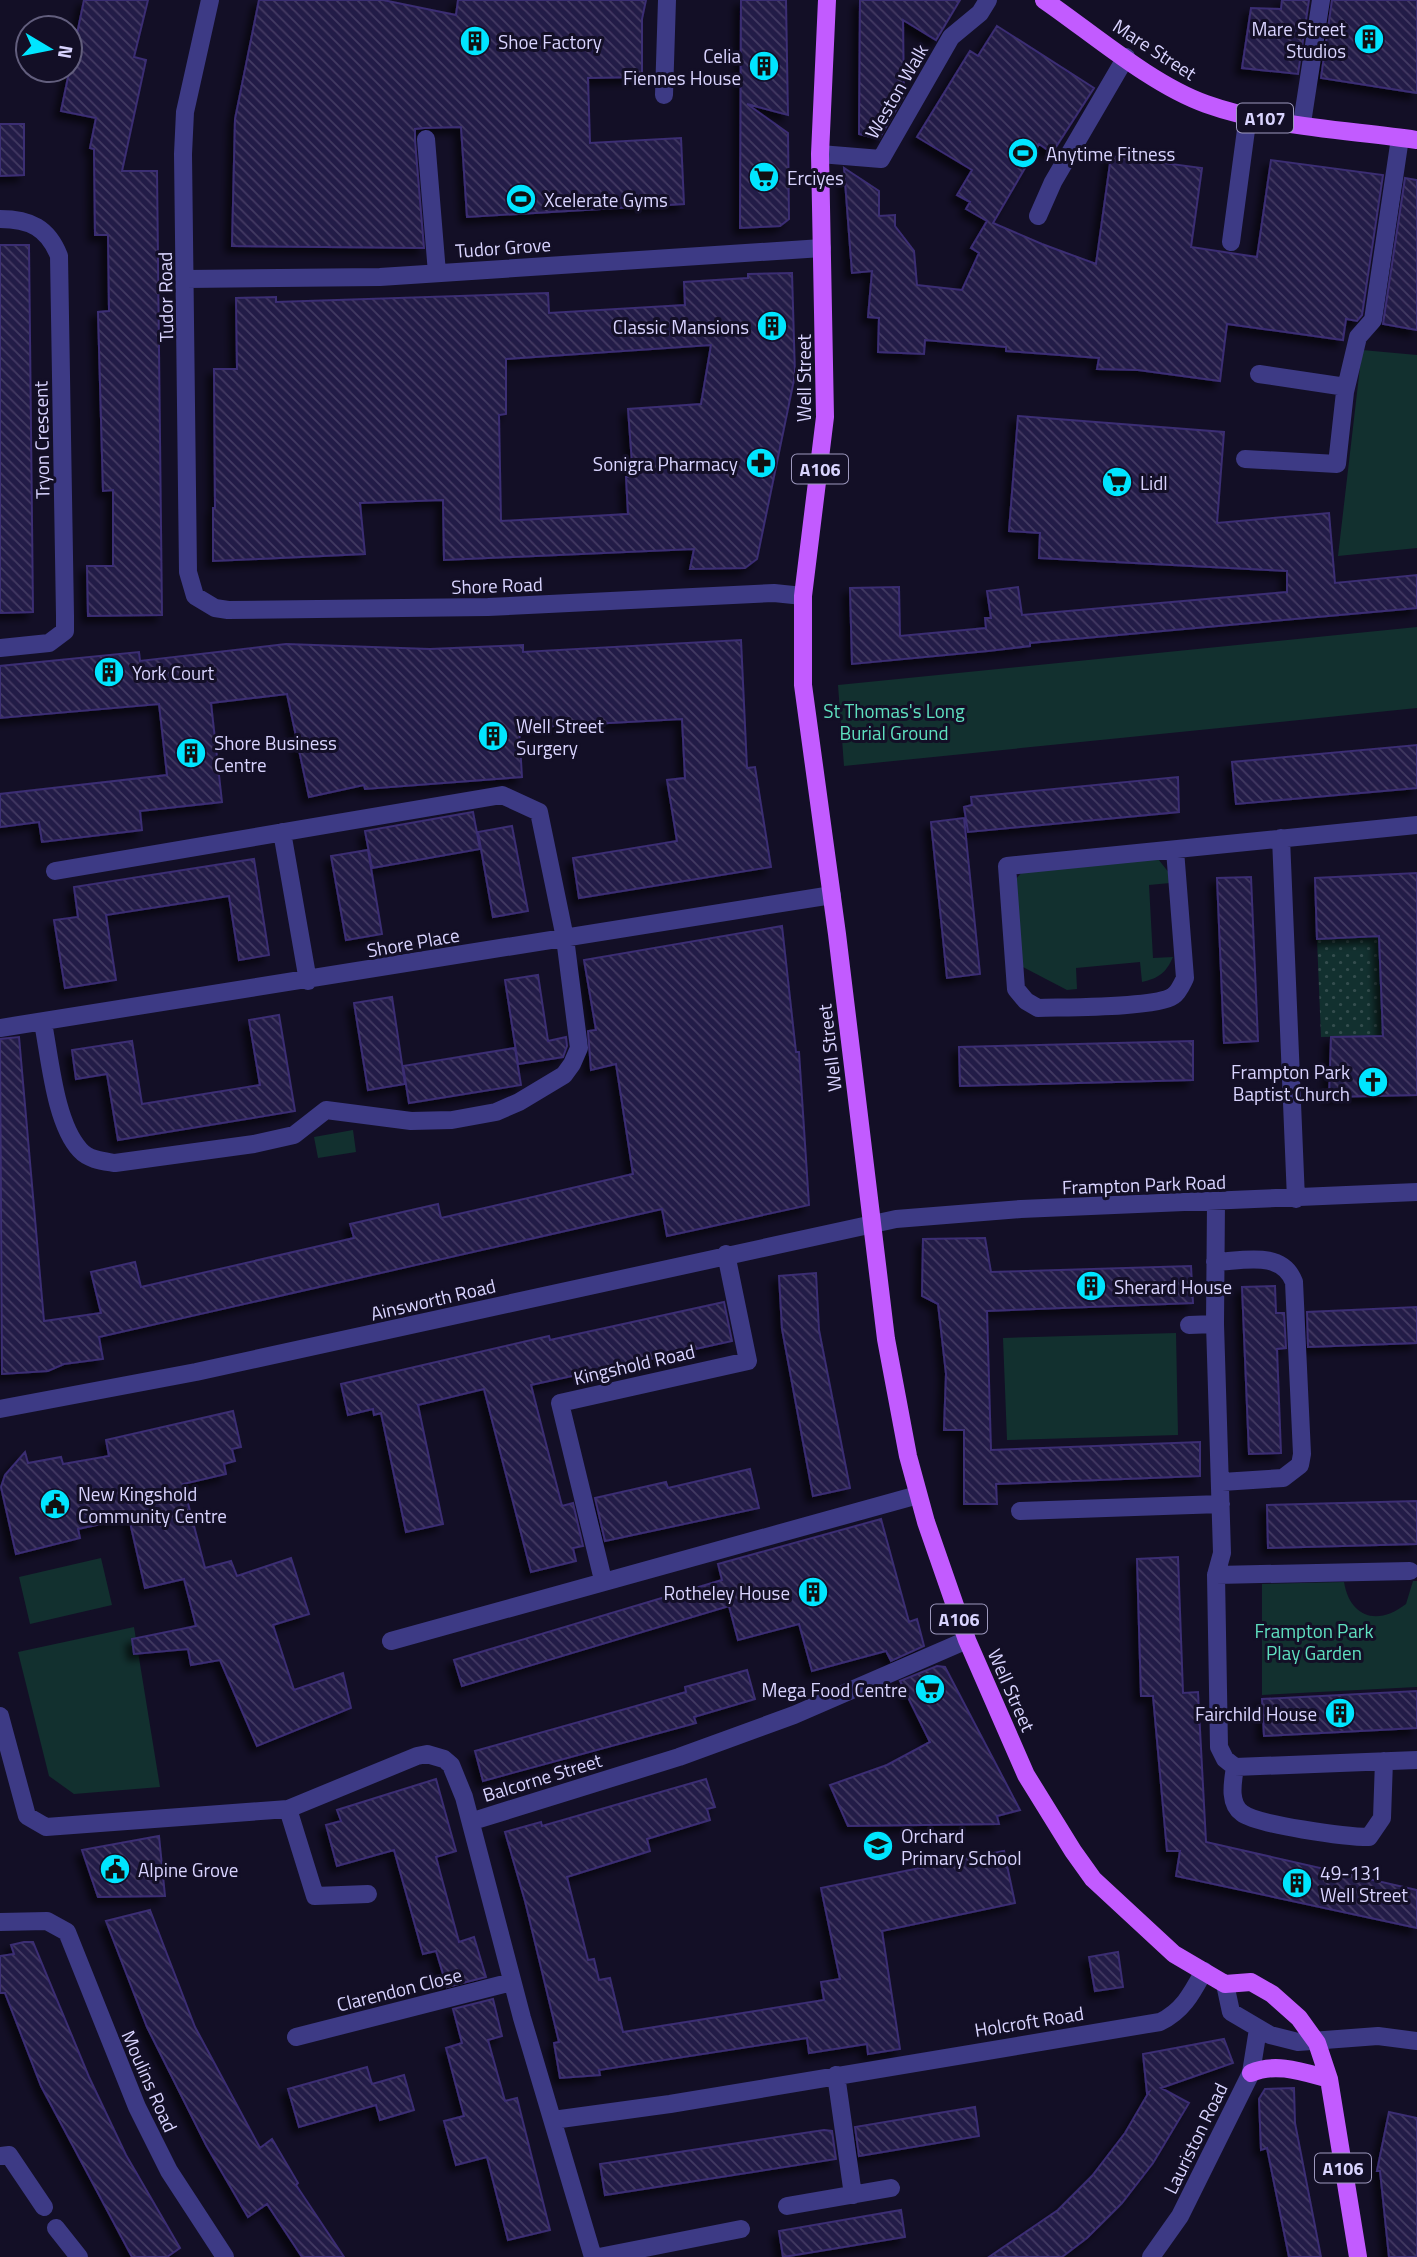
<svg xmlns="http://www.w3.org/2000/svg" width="1417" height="2257" viewBox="0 0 1417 2257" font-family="'Titillium Web',sans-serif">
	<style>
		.grass { fill: url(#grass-dots) }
		.park { fill: #12302f }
		.building { fill: url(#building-back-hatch); stroke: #3b2d73; stroke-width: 2; fill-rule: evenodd; filter: url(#shadow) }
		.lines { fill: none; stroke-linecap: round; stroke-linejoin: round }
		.minor { stroke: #3d3a85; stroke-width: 18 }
		.major { stroke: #c25bff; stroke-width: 18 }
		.labels { text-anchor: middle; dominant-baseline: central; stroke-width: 6; stroke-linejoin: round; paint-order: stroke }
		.shield { fill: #130f26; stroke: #9e99be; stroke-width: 2 }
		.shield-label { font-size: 18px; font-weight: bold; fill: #d9d4ff }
		.poi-label { font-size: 19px; fill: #d9d4ff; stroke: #130f26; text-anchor: start }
		.street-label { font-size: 19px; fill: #d9d4ff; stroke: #130f26 }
		.park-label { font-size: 19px; fill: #5fe0c0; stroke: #130f26 }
	</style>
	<defs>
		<pattern id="grass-dots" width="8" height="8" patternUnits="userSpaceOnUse" patternTransform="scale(1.75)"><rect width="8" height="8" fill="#12302f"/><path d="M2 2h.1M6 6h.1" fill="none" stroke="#344d4e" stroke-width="1.8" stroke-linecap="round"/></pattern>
		<pattern id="building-back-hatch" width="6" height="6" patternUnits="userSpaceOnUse" patternTransform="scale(1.75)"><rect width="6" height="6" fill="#241b47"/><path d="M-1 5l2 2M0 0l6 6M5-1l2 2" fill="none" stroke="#433b63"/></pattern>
		<filter id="shadow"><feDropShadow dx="-6" dy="6" stdDeviation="3.5" flood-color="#0009"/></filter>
	</defs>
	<rect width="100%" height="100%" fill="#130f26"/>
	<path class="grass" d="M1379 936 1383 1036 1321 1037 1317 939Z"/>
	<path class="park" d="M1362 350 1417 355V548L1338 556Z
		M1417 627V708L844 766 838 685Z
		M1158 859 1170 874V883L1149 885 1153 958 1173 957C1166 973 1159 978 1142 982L1140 962 1076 968 1077 989 1067 990 1021 966 1014 881 1025 869Z
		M353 1130 356 1152 318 1158 314 1137Z
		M1176 1333 1178 1435 1007 1440 1003 1338Z
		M101 1558 112 1605 30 1624 19 1577Z
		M1413 1581H1417V1687L1262 1695V1584L1344 1582C1350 1618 1378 1626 1406 1604Z
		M134 1627 160 1787 74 1794 49 1776 18 1652Z"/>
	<path class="building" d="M84 0H148L134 57 146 60 122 171H157L162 615 88 616 87 566H113V490L103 491 98 312 109 311 108 235H95L94 149 90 148 96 118 61 111Z
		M259 0H383L456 15 458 0H646L642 19V77L588 78 590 143 681 138 684 204 467 217 461 127 424 128 415 129V140L424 248 232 246 235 119Z
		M741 0H786L788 115 747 104 788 133 789 219 780 226 740 228Z
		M860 0H960L936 40 903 20 904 96 879 139 859 134Z
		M1282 0H1309L1298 74 1242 68 1251 8 1281 9Z
		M1332 0H1417V93L1321 78Z
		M997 26 1094 88 1052 153 1039 144 993 223 1042 244 1096 264 1111 156 1202 168 1191 247 1257 257 1271 160 1383 175 1362 315 1357 321 1346 319 1343 340 1227 324 1220 381 1138 370 1097 369 1099 358 1006 351V347L925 340 924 354 878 352 879 318 868 317 872 271 852 273 844 168 879 191V216L895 215V226L914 251 917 285 962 290 979 253 971 248 987 221 966 209 970 202 957 195 972 170 917 137 970 51 978 56Z
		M0 124H24V175L0 176Z
		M1405 178 1417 180V330L1383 324Z
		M0 245H29L33 612 0 613Z
		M792 273 795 375 757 559 745 568 690 569 694 549 444 560 443 500 360 503 365 554 213 561V508H215L214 369H237L236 298 276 297V302L548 293 549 313 685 305 684 282 748 278V274ZM711 345 701 404 628 409 633 477H626L628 514 501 521 499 415 506 414V359Z
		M1018 416 1224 432 1217 523 1329 513 1335 583 1417 575V608L1030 643V646L988 651 852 664 850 588 899 587 900 636 986 628 985 618H991L987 591 1018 587 1022 615 1287 592V571L1039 558 1040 533 1009 531Z
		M741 640 747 768 755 767 771 867 579 898 573 858 677 841 667 780 685 778 682 719 519 728 522 777 365 789 364 785 309 797 287 694 211 703 222 802 140 811 142 830 42 842 39 822 0 827V794L167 775 159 704 0 718V666L139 652 140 661 286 644 430 649 523 645V652Z
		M1417 745V788L1236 804 1232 762Z
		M1178 777 1179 812 968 832 964 807 972 805 971 797Z
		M473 812 480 849 372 868 365 831Z
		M964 818 980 974 947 978 931 822Z
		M512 826 528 911 493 917 478 832Z
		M368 850 382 934 346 940 331 856Z
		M254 859 269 955 239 960 229 896 106 915 116 980 65 988 54 920 78 917 74 887Z
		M1417 873V1095L1329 1097 1331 1037 1383 1036 1379 936 1317 939 1315 878Z
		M1251 877 1258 1041 1224 1043 1217 878Z
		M782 926 796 1052H799L809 1205 667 1236 662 1209 99 1337 103 1359 64 1364 48 1371 2 1374 0 1039 19 1037 44 1321 101 1313 91 1272 135 1262 141 1287 354 1238 350 1224 438 1204 441 1218 633 1174 616 1064 591 1070 588 1031 596 1030 584 960Z
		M538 975 548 1041 566 1037 567 1046 563 1057 518 1064 505 980Z
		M392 997 405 1084 368 1090 354 1003Z
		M279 1015 295 1111 118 1140 107 1074 76 1079 72 1050 132 1041 142 1104 260 1085 249 1020Z
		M1193 1041V1080L960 1086 959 1047Z
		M515 1048 521 1085 409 1103 403 1066Z
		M985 1238 991 1272 1191 1266 1193 1303 987 1311 991 1450 1200 1442V1476L996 1484 997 1504H964V1430H944L946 1374 938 1304 922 1296 923 1239Z
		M816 1273 819 1330 850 1488 813 1496 782 1329 779 1276Z
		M1275 1286 1276 1313H1284L1286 1348 1277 1349 1281 1453 1249 1454 1242 1287Z
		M724 1302 732 1341 531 1385 562 1506 573 1503 583 1546 573 1548 576 1561 531 1572 484 1389 418 1405 443 1524 406 1532 381 1413 374 1415 373 1409 348 1415 341 1384 549 1336 550 1340Z
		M1417 1307V1343L1308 1347 1307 1312Z
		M233 1411 241 1447 232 1449 235 1461 224 1464 226 1474 183 1484 205 1568 231 1561 237 1576 291 1558 309 1614 273 1625 294 1690 343 1673 351 1708 257 1746 220 1660 191 1665 188 1649 134 1654 132 1639 196 1626 184 1579 145 1588 129 1518 78 1529 80 1538 16 1554 1 1487 5 1475 25 1452 28 1463 61 1457 63 1464 109 1456 106 1440Z
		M750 1469 759 1508 605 1541 595 1498 666 1482 668 1488Z
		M1417 1501V1544L1268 1548 1267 1505Z
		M881 1519 909 1622 917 1619 924 1646 891 1661 886 1651 812 1671 799 1624 738 1640 729 1606 462 1686 454 1660 722 1580 718 1564Z
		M1178 1557 1183 1693 1198 1692 1206 1842 1417 1890V1928L1176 1876 1180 1851H1167L1153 1696H1141L1137 1559Z
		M937 1666 945 1667 1020 1810 997 1816 999 1824 848 1826 830 1785 887 1765 930 1742 900 1681Z
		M747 1670 755 1699 694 1717 696 1723 483 1781 475 1751 686 1692 685 1687Z
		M1417 1691V1728L1264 1736 1262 1699Z
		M436 1779 456 1851 436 1857 459 1942 474 1937 486 1977 447 1987 436 1951 423 1954 394 1850 337 1866 326 1825 341 1821 337 1810Z
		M706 1779 715 1807 707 1809 710 1820 647 1839 650 1851 567 1877 588 1960 594 1959 599 1980 610 1978 623 2032 824 2000 821 1982 840 1979 821 1888 1004 1851 1015 1903 882 1931 900 2049 868 2054 867 2044 809 2053 807 2038 599 2070 600 2075 560 2078 554 2043 559 2042 525 1901 505 1832 541 1822 542 1826Z
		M159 1836 165 1896 98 1897 82 1850Z
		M150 1910 195 2027 260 2148 272 2139 298 2183 296 2185 344 2257H302L267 2204 248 2217 206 2145 147 2027 106 1921Z
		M24 1942H33L89 2077 126 2155 180 2248 167 2257H132L41 2086 5 1993H0V1956L14 1954 11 1945Z
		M1118 1952 1123 1987 1095 1991 1089 1957Z
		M493 1999 502 2036 488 2040 505 2101 517 2098 550 2230 508 2240 487 2157 456 2165 444 2121 464 2116 446 2048 462 2043 453 2009Z
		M1224 2039 1233 2063 1161 2088 1189 2103 1153 2163 1122 2203 1087 2238 1062 2257H989L1058 2210 1092 2176 1125 2133 1149 2092 1147 2093 1143 2054Z
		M367 2067 372 2084 404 2075 414 2110 380 2120 376 2105 299 2127 288 2089Z
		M1294 2088 1295 2123 1321 2257H1289L1267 2148 1261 2150 1259 2099 1265 2089Z
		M975 2107 979 2136 859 2156 855 2127Z
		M1389 2112 1417 2118V2257H1389L1380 2171H1377Z
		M824 2130 832 2131 836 2159 605 2195 600 2164Z
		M901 2210 905 2237 783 2257 779 2231Z"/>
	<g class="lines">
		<path class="minor" d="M210 0 185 112 183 154 188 572 195 596 215 608 228 610 488 607 774 593 803 596
			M664 95 667 0
			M1302 123 1321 0
			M426 139 437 273
			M820 154 881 159 951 37 980 13 988 0
			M1038 216 1053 182 1126 57
			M0 219C30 219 48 228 59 256L65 616V631L49 643 0 648
			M1231 242 1248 115
			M186 279 380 277 822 248
			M1259 374 1346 387
			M1245 459 1337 464 1345 392 1358 337 1373 320 1400 138
			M282 832 308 981
			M1281 838 1296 1199
			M1175 850 1185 978C1182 984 1179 992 1173 996 1156 1008 1064 1007 1038 1008L1026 1001 1016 989 1007 866 1417 825
			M43 1023C50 1058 55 1123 80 1150 89 1160 103 1161 115 1163L254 1144 294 1135 326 1110 411 1121 452 1120 496 1112 519 1102 564 1075 572 1064 579 1048 565 938 539 812 502 795 55 871
			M0 1028 832 895
			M1216 1202 1215 1324 1222 1553 1216 1575 1219 1747 1225 1759 1235 1767 1417 1760
			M1215 1262C1243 1261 1282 1250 1294 1282L1302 1454 1300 1465 1283 1478 1222 1482
			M1189 1325 1215 1324
			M0 1409 196 1372 896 1219 1021 1209 1417 1192
			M1020 1511 1221 1504
			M1216 1575 1410 1571
			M603 1580 560 1403 748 1361 726 1254
			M391 1641 918 1495
			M0 1716 27 1816 46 1827 288 1809 417 1756 427 1754 444 1759 451 1765 464 1797 522 2018 593 2257
			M1235 1767C1233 1781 1228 1803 1242 1813 1257 1825 1347 1837 1369 1837L1382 1818 1384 1761
			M288 1809 315 1896 368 1894
			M473 1821 679 1757 794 1715 967 1640
			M0 1922 47 1921 67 1932 137 2107 169 2171 225 2257
			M1225 1984 1231 2012 1270 2035 1298 2042 1378 2036 1417 2041
			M296 2037 512 1982
			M836 2075 853 2195
			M553 2120 670 2104 1160 2022C1183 2011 1192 1993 1204 1971
			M0 2156 9 2155 44 2207
			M787 2206 891 2188
			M56 2228 79 2257
			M599 2257 741 2229
			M1151 2257 1180 2216 1251 2073 1258 2029"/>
		<path class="major" d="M827 0 820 154 825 417 803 596V685L837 934 886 1339 908 1456 926 1522 967 1640 1026 1775 1073 1851 1093 1879 1174 1954 1225 1984 1251 1982 1272 1994 1299 2018 1317 2043 1329 2079 1358 2257
			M1044 0C1092 33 1152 85 1206 104 1270 127 1349 130 1417 140
			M1251 2073C1276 2062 1303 2072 1329 2079"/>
	</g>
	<defs>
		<g id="building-disc" transform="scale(1.575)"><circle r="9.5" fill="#00e5ff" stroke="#130f26"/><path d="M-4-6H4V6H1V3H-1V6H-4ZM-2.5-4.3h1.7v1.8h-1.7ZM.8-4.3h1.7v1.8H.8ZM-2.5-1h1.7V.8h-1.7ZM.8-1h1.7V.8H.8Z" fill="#111"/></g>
		<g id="stadium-disc" transform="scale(1.575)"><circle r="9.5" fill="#00e5ff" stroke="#130f26"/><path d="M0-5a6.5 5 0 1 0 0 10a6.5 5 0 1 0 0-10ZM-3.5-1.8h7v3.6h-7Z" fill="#111"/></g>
		<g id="supermarket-disc" transform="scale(1.575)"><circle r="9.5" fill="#00e5ff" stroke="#130f26"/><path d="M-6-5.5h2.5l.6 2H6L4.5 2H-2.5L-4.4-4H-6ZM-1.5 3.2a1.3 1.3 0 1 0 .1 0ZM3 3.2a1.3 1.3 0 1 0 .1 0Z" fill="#111"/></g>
		<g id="pharmacy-disc" transform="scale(1.575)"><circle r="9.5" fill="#00e5ff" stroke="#130f26"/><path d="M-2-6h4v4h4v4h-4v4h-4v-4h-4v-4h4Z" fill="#111"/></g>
		<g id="church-disc" transform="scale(1.575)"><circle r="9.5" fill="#00e5ff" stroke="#130f26"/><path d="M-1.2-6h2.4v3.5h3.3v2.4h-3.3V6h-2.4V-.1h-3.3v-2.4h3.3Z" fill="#111"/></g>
		<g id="civic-disc" transform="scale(1.575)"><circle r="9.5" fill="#00e5ff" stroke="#130f26"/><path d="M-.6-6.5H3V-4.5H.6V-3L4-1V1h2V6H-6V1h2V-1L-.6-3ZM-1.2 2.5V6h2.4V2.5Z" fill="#111"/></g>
		<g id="school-disc" transform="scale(1.575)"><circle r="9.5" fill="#00e5ff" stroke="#130f26"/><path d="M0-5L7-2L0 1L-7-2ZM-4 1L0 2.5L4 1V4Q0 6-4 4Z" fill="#111"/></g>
	</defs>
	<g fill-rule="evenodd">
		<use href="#building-disc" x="1369" y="39"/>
		<use href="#building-disc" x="475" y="41"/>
		<use href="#building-disc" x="764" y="66"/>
		<use href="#stadium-disc" x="1023" y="153"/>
		<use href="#supermarket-disc" x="764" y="177"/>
		<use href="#stadium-disc" x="521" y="199"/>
		<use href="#building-disc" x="772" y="326"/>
		<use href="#pharmacy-disc" x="761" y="463"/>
		<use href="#supermarket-disc" x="1117" y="482"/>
		<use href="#building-disc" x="109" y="672"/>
		<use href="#building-disc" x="493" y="736"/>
		<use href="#building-disc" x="191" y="753"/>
		<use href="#church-disc" x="1373" y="1082"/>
		<use href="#building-disc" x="1091" y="1286"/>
		<use href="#civic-disc" x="55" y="1504"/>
		<use href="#building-disc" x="813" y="1592"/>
		<use href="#supermarket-disc" x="930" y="1689"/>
		<use href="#building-disc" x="1340" y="1713"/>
		<use href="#school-disc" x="878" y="1846"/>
		<use href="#civic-disc" x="115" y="1869"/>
		<use href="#building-disc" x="1297" y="1883"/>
	</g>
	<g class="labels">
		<g class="shield">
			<rect x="1237" y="103.5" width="56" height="29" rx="5"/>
			<rect x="792" y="454.5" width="56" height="29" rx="5"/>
			<rect x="931" y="1604.5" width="56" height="29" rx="5"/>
			<rect x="1315" y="2153.5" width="56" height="29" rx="5"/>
		</g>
		<g class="shield-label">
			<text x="1265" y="118">A107</text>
			<text x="820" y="469">A106</text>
			<text x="959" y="1619">A106</text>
			<text x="1343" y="2168">A106</text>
		</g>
		<g class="poi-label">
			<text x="1346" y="28" text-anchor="end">Mare Street<tspan x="1346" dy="22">Studios</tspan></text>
			<text x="498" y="41">Shoe Factory</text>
			<text x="741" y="55" text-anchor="end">Celia<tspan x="741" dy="22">Fiennes House</tspan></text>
			<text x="1046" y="153">Anytime Fitness</text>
			<text x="787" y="177">Erciyes</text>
			<text x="544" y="199">Xcelerate Gyms</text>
			<text x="749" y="326" text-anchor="end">Classic Mansions</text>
			<text x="738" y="463" text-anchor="end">Sonigra Pharmacy</text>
			<text x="1140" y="482">Lidl</text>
			<text x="132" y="672">York Court</text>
			<text x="516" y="725">Well Street<tspan x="516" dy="22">Surgery</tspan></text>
			<text x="214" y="742">Shore Business<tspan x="214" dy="22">Centre</tspan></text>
			<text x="1350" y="1071" text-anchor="end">Frampton Park<tspan x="1350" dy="22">Baptist Church</tspan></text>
			<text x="1114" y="1286">Sherard House</text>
			<text x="78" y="1493">New Kingshold<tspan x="78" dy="22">Community Centre</tspan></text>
			<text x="790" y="1592" text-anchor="end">Rotheley House</text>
			<text x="907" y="1689" text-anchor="end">Mega Food Centre</text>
			<text x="1317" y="1713" text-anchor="end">Fairchild House</text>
			<text x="901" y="1835">Orchard<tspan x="901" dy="22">Primary School</tspan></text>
			<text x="138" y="1869">Alpine Grove</text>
			<text x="1320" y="1872">49-131<tspan x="1320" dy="22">Well Street</tspan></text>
		</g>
		<g class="street-label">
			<text transform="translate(1155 49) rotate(33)">Mare Street</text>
			<text transform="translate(896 91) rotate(-60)">Weston Walk</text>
			<text transform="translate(503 247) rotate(-4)">Tudor Grove</text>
			<text transform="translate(165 297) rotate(-91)">Tudor Road</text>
			<text transform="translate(803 378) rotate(-90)">Well Street</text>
			<text transform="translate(41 440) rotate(-91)">Tryon Crescent</text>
			<text transform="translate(497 585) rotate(-2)">Shore Road</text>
			<text transform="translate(413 942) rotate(-10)">Shore Place</text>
			<text transform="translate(829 1048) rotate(-97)">Well Street</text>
			<text transform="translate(1144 1184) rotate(-2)">Frampton Park Road</text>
			<text transform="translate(433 1299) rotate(-13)">Ainsworth Road</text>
			<text transform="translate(634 1364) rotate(-13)">Kingshold Road</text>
			<text transform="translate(1012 1690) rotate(66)">Well Street</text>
			<text transform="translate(542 1777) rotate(-17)">Balcorne Street</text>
			<text transform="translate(399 1989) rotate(-14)">Clarendon Close</text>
			<text transform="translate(1029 2021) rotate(-9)">Holcroft Road</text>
			<text transform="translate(150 2081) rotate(66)">Moulins Road</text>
			<text transform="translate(1195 2138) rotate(-64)">Lauriston Road</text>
		</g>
		<g class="park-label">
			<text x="894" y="710">St Thomas's Long<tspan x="894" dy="22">Burial Ground</tspan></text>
			<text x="1314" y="1630">Frampton Park<tspan x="1314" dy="22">Play Garden</tspan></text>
		</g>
	</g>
	<g transform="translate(49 49) rotate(100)"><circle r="33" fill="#130f26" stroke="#625e7d" stroke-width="2"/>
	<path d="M0-5L12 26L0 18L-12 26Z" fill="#00e5ff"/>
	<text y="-10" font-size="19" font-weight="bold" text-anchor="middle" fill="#d9d4ff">N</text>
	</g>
</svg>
